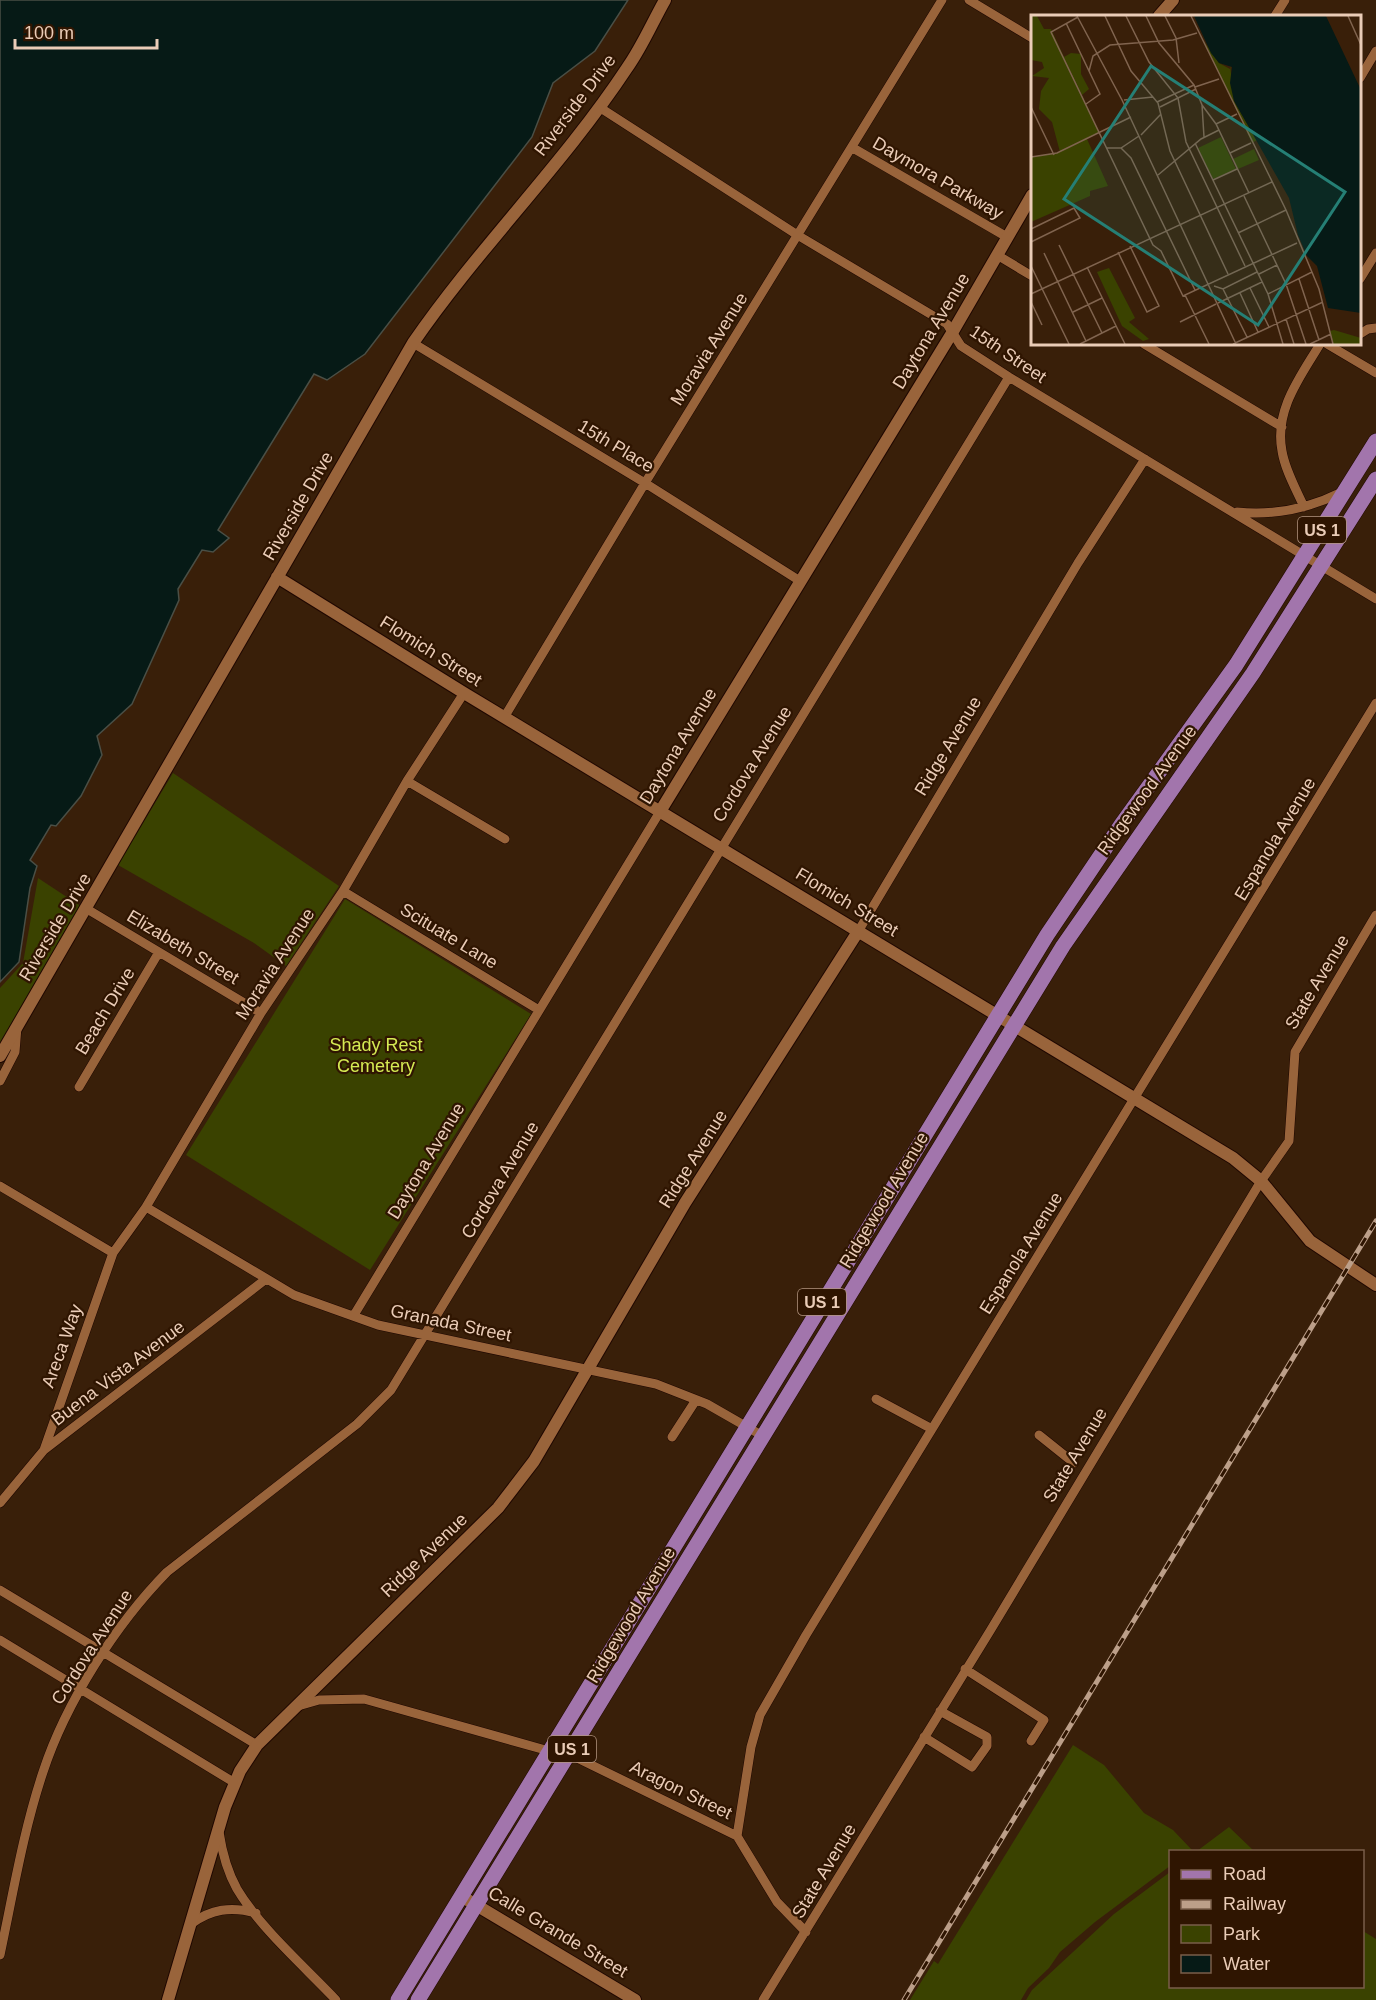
<svg xmlns="http://www.w3.org/2000/svg" width="1376" height="2000" viewBox="0 0 1376 2000" font-family="Arial,sans-serif">
	<style>
		.green { fill: #3a4200 }
		.water { fill: #061a16; stroke: #4a4f46; stroke-width: 1.5 }
		.lines { fill: none; stroke-linecap: round; stroke-linejoin: round }
		.minor-casing { stroke: #1f0700; stroke-width: 10 }
		.tertiary-casing { stroke: #1f0700; stroke-width: 14 }
		.primary-casing { stroke: #1f0700; stroke-width: 16 }
		.minor { stroke: #99643b; stroke-width: 9 }
		.tertiary { stroke: #99643b; stroke-width: 12 }
		.primary { stroke: #a275ac; stroke-width: 15 }
		.rail-casing { stroke: #bc9f89; stroke-width: 5 }
		.rail { stroke: #2f1501; stroke-width: 3; stroke-dasharray: 9; stroke-linecap: butt }
		.labels { text-anchor: middle; dominant-baseline: central; stroke-width: 4.5; stroke-linejoin: round; paint-order: stroke }
		.shield { fill: #2f1501; stroke: #b29580; stroke-width: 1.5 }
		.shield-label { font-size: 16px; font-weight: bold; fill: #eaccb7 }
		.street-label { font-size: 18px; fill: #eaccb7; stroke: #2f1501 }
		.park-label { font-size: 18px; fill: #d5ea53; stroke: #2f1501 }
		.inset-road { fill: none; stroke: #80644f; stroke-width: 1.5 }
		.view { fill: #257f75; fill-opacity: 0.15; stroke: #257f75; stroke-width: 3 }
		.inset-edge { fill: none; stroke: #eaccb7; stroke-width: 3 }
	</style>
	<rect width="100%" height="100%" fill="#391f09"/>
	<path class="green" d="M173 773 339 886 286 966 254 943 118 865Z
		M38 878 82 907 0 1046V988L23 963Z
		M345 899 531 1014 370 1270 186 1155Z
		M1073 1745 1104 1765 1144 1813 1173 1830 1192 1850 1170 1852V1866L1095 1922 1060 1952 1049 1968 1028 1988 1021 2000H910L934 1961 938 1964Z
		M1229 1827 1254 1851H1197Z
		M1170 1872V1986H1362L1363 1931 1376 1939V2000H1026L1032 1990 1114 1914Z"/>
	<path class="water" d="M0 0H628L595 51 553 83 532 137 365 354 327 380 314 374 218 530 229 538 213 552 202 550 178 589 179 600 132 704 97 736 102 755 81 796 56 826 51 825 30 860 37 866 30 888 19 962 0 982Z"/>
	<g class="lines">
		<g class="minor-casing">
			<path id="minor" d="M969 0 1032 38
				M1275 16 1285 0
				M1360 78 1376 51
				M599 107 799 236 947 324 961 346 1009 377 1376 599
				M853 148 1007 237
				M997 255 1032 276
				M1360 279 1376 253
				M1360 334 1368 329 1376 328
				M413 343 645 483 800 581
				M1144 344 1282 427
				M1327 344 1376 373
				M1304 507C1296 489 1285 470 1282 451 1274 410 1301 376 1320 344
				M1237 512C1275 516 1308 509 1342 492
				M505 716 645 483 942 0
				M407 781 505 839
				M343 891 539 1010
				M87 909 261 1013
				M859 930 1078 563 1145 459
				M0 1081 15 1052 17 1027
				M79 1087 159 952
				M0 1186 113 1253
				M146 1207 294 1295 378 1325 656 1384 707 1404 763 1436
				M354 1315 661 810
				M876 1399 932 1429
				M1039 1435 1074 1463
				M672 1437 696 1400
				M44 1450 113 1253 146 1207 261 1013 343 891 407 781 464 693
				M0 1503 44 1450 266 1279
				M0 1590 257 1745
				M0 1640 235 1783
				M965 1669 1044 1720 1031 1741
				M298 1706 319 1700 364 1699 549 1751
				M924 1737 972 1767 987 1746V1737L940 1711
				M569 1754 737 1836 777 1902 806 1932
				M219 1832C222 1852 227 1871 237 1889 261 1929 304 1966 336 2000
				M737 1836 751 1747 760 1715 806 1635 1376 703
				M191 1924C211 1909 231 1906 256 1913
				M0 1955C13 1894 23 1832 43 1772 66 1702 116 1624 167 1572L357 1424 391 1390 1009 377
				M763 2000 990 1631 1261 1181 1289 1141 1295 1052 1376 915"/>
		</g>
		<g class="tertiary-casing">
			<path id="tertiary" d="M1159 16 1173 0
				M277 577 464 693 1233 1158 1261 1181 1310 1241 1376 1285
				M661 810 952 333 1032 195
				M0 1056 413 343C479 247 563 165 627 68 642 47 652 23 665 0
				M461 1896 635 2000
				M168 2000 225 1807 240 1771 257 1745 498 1508 534 1461 685 1203 859 930"/>
		</g>
		<g class="primary-casing">
			<path id="primary" d="M398 2000 1047 935 1121 825 1236 665 1376 441
				M418 2000 1063 946 1253 673 1376 479"/>
		</g>
		<use href="#minor" class="minor"/>
		<use href="#tertiary" class="tertiary"/>
		<use href="#primary" class="primary"/>
		<g class="rail-casing">
			<path id="rail" d="M904 2000 1376 1221"/>
		</g>
		<use href="#rail" class="rail"/>
	</g>
	<g class="labels">
		<g class="shield">
			<rect x="1298" y="517" width="48" height="26" rx="4.5"/>
			<rect x="798" y="1289" width="48" height="26" rx="4.5"/>
			<rect x="548" y="1736" width="48" height="26" rx="4.5"/>
		</g>
		<g class="shield-label">
			<text x="1322" y="530">US 1</text>
			<text x="822" y="1302">US 1</text>
			<text x="572" y="1749">US 1</text>
		</g>
		<g class="street-label">
			<text transform="translate(575 105) rotate(-53)">Riverside Drive</text>
			<text transform="translate(938 178) rotate(30)">Daymora Parkway</text>
			<text transform="translate(931 331) rotate(-59)">Daytona Avenue</text>
			<text transform="translate(709 349) rotate(-58)">Moravia Avenue</text>
			<text transform="translate(1008 354) rotate(34)">15th Street</text>
			<text transform="translate(616 446) rotate(31)">15th Place</text>
			<text transform="translate(298 506) rotate(-60)">Riverside Drive</text>
			<text transform="translate(431 651) rotate(32)">Flomich Street</text>
			<text transform="translate(678 746) rotate(-59)">Daytona Avenue</text>
			<text transform="translate(948 746) rotate(-59)">Ridge Avenue</text>
			<text transform="translate(752 764) rotate(-58)">Cordova Avenue</text>
			<text transform="translate(1147 790) rotate(-54)">Ridgewood Avenue</text>
			<text transform="translate(1275 839) rotate(-59)">Espanola Avenue</text>
			<text transform="translate(847 902) rotate(31)">Flomich Street</text>
			<text transform="translate(55 927) rotate(-59)">Riverside Drive</text>
			<text transform="translate(449 936) rotate(31)">Scituate Lane</text>
			<text transform="translate(183 947) rotate(31)">Elizabeth Street</text>
			<text transform="translate(275 964) rotate(-57)">Moravia Avenue</text>
			<text transform="translate(1317 982) rotate(-59)">State Avenue</text>
			<text transform="translate(105 1011) rotate(-59)">Beach Drive</text>
			<text transform="translate(693 1159) rotate(-58)">Ridge Avenue</text>
			<text transform="translate(426 1161) rotate(-59)">Daytona Avenue</text>
			<text transform="translate(500 1180) rotate(-59)">Cordova Avenue</text>
			<text transform="translate(884 1200) rotate(-59)">Ridgewood Avenue</text>
			<text transform="translate(1021 1253) rotate(-58)">Espanola Avenue</text>
			<text transform="translate(451 1323) rotate(12)">Granada Street</text>
			<text transform="translate(62 1346) rotate(-70)">Areca Way</text>
			<text transform="translate(118 1373) rotate(-37)">Buena Vista Avenue</text>
			<text transform="translate(1075 1455) rotate(-59)">State Avenue</text>
			<text transform="translate(424 1555) rotate(-44)">Ridge Avenue</text>
			<text transform="translate(631 1615) rotate(-59)">Ridgewood Avenue</text>
			<text transform="translate(92 1647) rotate(-57)">Cordova Avenue</text>
			<text transform="translate(681 1790) rotate(26)">Aragon Street</text>
			<text transform="translate(824 1871) rotate(-59)">State Avenue</text>
			<text transform="translate(558 1932) rotate(31)">Calle Grande Street</text>
		</g>
		<g class="park-label">
			<text x="376" y="1045">Shady Rest<tspan x="376" dy="21">Cemetery</tspan></text>
		</g>
	</g>
	<g transform="translate(1031 15)">
		<rect width="330" height="330" fill="#391f09"/>
		<path d="M0 1H6L13 14H20L68 117 56 124 77 171 59 176V181L0 207V142L29 137 21 107 8 94 10 76 18 63 1 61 13 53 11 47 0 45ZM172 25 188 48 199 54V49L203 86 226 125 221 128ZM40 38 50 39V59L58 74 51 80 33 42ZM190 122 205 154 182 164 167 133ZM223 134 228 145 207 154 202 144ZM78 253 104 303 98 307 118 324 112 326 91 311 66 257ZM303 315 330 323V329H302L299 316Z" fill="#3a4200"/>
		<path d="M163 1H295L330 75V298L297 293 286 251 276 241 267 220 258 183 203 86 199 68 201 52 188 48 180 38Z" fill="#061a16"/>
		<path class="inset-road" d="M46 1 91 85 205 329M74 1 100 56 127 88 139 136 197 259M95 1 118 47 147 83 155 127 214 251M115 1 128 28 163 70 171 90 173 122M134 1 145 23 148 48M160 1 255 195 288 274 302 329M317 1 330 30M47 2 20 17 122 230 130 236 152 281 266 228M35 8 69 79 55 89M58 56 62 41 79 30 142 25 166 18M164 72 188 64M93 85 122 82M126 87 163 70M171 90 185 109 218 178M0 92 23 140M129 92 165 74M185 109 206 99M110 120 130 99M164 128 237 279 252 329M76 133H90L108 121M90 133 100 143 164 275M199 138 220 128M0 142 26 138 100 102M127 160 170 124 188 115M182 165 206 154M213 181 255 269 275 329M0 214 43 193 49 203 0 227M207 218 255 195M28 230 71 318M87 237 116 297 128 291 99 231M13 238 55 326M0 251 38 329M56 252 94 329M228 259 246 250M268 264 288 325M183 271 192 274 226 257M219 273 238 312M192 274 216 322M209 278 227 317M0 279 241 167M237 279 281 257M154 280 178 329M0 287 11 310M187 288 231 267M42 297 71 283M255 304 263 329M149 307 185 289M49 329 85 311M202 329 292 287M279 329 300 319"/>
		<path class="view" d="M120 51 314 177 227 310 33 184Z"/>
		<rect width="330" height="330" class="inset-edge"/>
	</g>
	<rect x="1169" y="1850" width="195" height="138" fill="#2f1501" stroke="#7a5e4a" stroke-width="1.5"/>
	<rect x="1181" y="1870" width="30" height="9" fill="#a275ac" stroke="#7a5e4a" stroke-width="1.5"/>
	<text x="1223" y="1880" font-size="18" fill="#eaccb7">Road</text>
	<rect x="1181" y="1900" width="30" height="9" fill="#bc9f89" stroke="#7a5e4a" stroke-width="1.5"/>
	<text x="1223" y="1910" font-size="18" fill="#eaccb7">Railway</text>
	<rect x="1181" y="1925" width="30" height="18" fill="#3a4200" stroke="#7a5e4a" stroke-width="1.5"/>
	<text x="1223" y="1940" font-size="18" fill="#eaccb7">Park</text>
	<rect x="1181" y="1955" width="30" height="18" fill="#061a16" stroke="#7a5e4a" stroke-width="1.5"/>
	<text x="1223" y="1970" font-size="18" fill="#eaccb7">Water</text>
	<path d="M15 39v9h142v-9" fill="none" stroke="#eaccb7" stroke-width="3"/>
	<text x="24" y="39" font-size="18" fill="#eaccb7" stroke="#2f1501" stroke-width="4.5" paint-order="stroke">100 m</text>
</svg>
